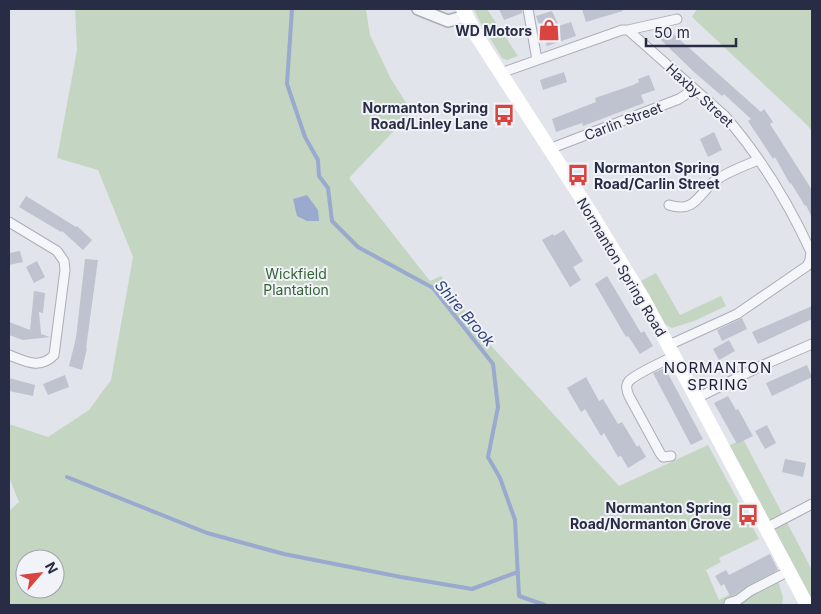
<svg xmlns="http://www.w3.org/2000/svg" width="821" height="614" viewBox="0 0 821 614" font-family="Inter,sans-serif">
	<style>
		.green { fill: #c4d6c2; fill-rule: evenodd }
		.water { fill: #9aa9ce }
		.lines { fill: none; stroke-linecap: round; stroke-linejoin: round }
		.stream { stroke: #9aa9ce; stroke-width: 4 }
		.building { fill: #bfc2cf }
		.minor-casing { stroke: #aaadb9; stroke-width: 11 }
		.tertiary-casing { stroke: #aaadb9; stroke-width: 14 }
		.minor { stroke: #f5f6f9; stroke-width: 9 }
		.tertiary { stroke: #f5f6f9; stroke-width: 11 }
		.secondary { stroke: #fff; stroke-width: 14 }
		.labels { text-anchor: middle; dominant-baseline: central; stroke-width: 4; stroke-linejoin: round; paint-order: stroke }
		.poi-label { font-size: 14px; font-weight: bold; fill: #282d45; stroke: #f2f3f8; text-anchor: end }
		.street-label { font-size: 14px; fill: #282d45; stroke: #f2f3f8 }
		.park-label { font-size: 14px; fill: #356235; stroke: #f2f3f8 }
		.water-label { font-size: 15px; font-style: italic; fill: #2f427c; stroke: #f2f3f8 }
		.neighbourhood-label { font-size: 15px; letter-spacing: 1px; fill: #1b1e36; stroke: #f2f3f8 }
	</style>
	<rect width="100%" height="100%" fill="#e2e4eb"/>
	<path class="green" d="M75 9H366L370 35 391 79 412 112 349 178 430 281 441 276 485 339 619 486 708 445 759 539 719 558 721 562 706 570 719 600 775 571 783 597 782 605H9V511L19 502 9 477V424L48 437 89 410 111 380 133 257 98 170 57 158 77 50ZM25 559H55V589H25Z
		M474 9H487L518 56 507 60 502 58 480 22Z
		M697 9H812V131L806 124 692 17Z
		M656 273 680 315 721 296 726 306 694 321 672 328 665 324 641 281Z
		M743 439 812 570V604L726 447Z"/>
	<path class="water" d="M307 195 318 210 319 221H307L297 216 293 199Z"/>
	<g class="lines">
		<path class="stream" d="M292 9 287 84 305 137 318 160 319 176 328 188 332 221 358 247 433 288 493 364 498 407 488 457 500 478 515 520 519 596 545 605
			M67 477 207 533 284 554 401 577 472 589 518 572"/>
	</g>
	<path class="building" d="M499 9H522V13L504 20Z
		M582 9H622L623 11 586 22Z
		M552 11 559 26 571 22 576 36 547 46 536 16Z
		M669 30 761 112 764 109 773 122 770 124 812 190V218L806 205 805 206 791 183 790 184 775 157 773 159 748 121 751 119 724 94 722 96 694 72 660 39Z
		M564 72 567 82 543 90 540 80Z
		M649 75 655 90 641 95 644 103 583 126 582 123 556 132 552 119 596 102 595 98 633 85 639 82 638 79Z
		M714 132 722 150 708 157 700 139Z
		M26 196 76 227 77 226 92 240 83 250 62 231 61 232 19 207Z
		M564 230 583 261 573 267 581 280 570 287 542 240 553 234 554 236Z
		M20 251 23 262 9 265V253Z
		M85 259 98 260 86 348H87L82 370 69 366 76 338Z
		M37 261 45 277 34 283 26 267Z
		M607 276 641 333 644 331 653 346 640 354 628 336 626 337 595 284Z
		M34 291 45 293 43 313 39 312 41 334 50 337 23 340 9 335V322L30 330Z
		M812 306V319L758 344 752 332Z
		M742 318 747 329 722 341 717 330Z
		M729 340 735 351 719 360 713 349Z
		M807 365 812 377 772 396 766 383Z
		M665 368 703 439 691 445 653 373Z
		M65 375 69 387 48 395 43 384Z
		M586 377 599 401 603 399 618 424 622 422 637 447 639 445 646 457 628 468 621 456 618 457 604 433 601 436 585 409 581 412 567 388Z
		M9 378 35 385 33 396 9 391Z
		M728 396 736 410 738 409 753 436 737 444 714 403Z
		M767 425 776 443 765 449 755 431Z
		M785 459 806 463 803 477 782 472Z
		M770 554 778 570 747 586 735 594 730 596 724 584 721 586 715 576 726 570 729 575Z"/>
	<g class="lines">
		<g class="minor-casing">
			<path id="minor" d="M528 9 537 60
				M628 30 677 19
				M501 73 622 30H628L724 115C760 156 788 202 811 252L810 260 807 266 737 314 669 345
				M551 150 557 146 679 99 694 89
				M669 205C696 214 699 192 716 180 729 171 744 166 758 160
				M9 222 57 251 64 261 65 270 54 355C40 370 25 361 9 355
				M697 398 761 366 812 344
				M671 456 663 457 660 453 629 396C627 391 625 386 629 381 637 373 663 362 674 356
				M766 528 812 504
				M729 603 738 600 750 591 789 571"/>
		</g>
		<g class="tertiary-casing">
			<path id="tertiary" d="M418 9 448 21 466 16"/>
		</g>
		<use href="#minor" class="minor"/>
		<use href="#tertiary" class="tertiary"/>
		<path class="secondary" d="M463 9 478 38 589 210 644 300 807 605"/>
	</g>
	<defs>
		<g id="shop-bare" transform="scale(1.725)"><path d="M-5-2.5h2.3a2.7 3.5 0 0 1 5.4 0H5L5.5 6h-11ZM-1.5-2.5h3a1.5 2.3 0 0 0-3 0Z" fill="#d9453e" stroke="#f2f3f8" stroke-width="2.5" paint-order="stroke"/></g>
		<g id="bus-bare" transform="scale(1.725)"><path d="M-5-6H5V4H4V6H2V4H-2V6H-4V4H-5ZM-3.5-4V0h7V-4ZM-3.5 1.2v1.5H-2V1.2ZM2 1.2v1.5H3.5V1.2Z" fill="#d9453e" stroke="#f2f3f8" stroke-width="2.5" paint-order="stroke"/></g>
	</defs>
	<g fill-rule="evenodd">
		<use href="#shop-bare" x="549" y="30"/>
		<use href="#bus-bare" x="504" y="115"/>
		<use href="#bus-bare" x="578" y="175"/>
		<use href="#bus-bare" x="748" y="515"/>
	</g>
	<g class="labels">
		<g class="poi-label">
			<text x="532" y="30">WD Motors</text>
			<text x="488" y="107">Normanton Spring<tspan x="488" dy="16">Road/Linley Lane</tspan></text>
			<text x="594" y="167" text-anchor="start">Normanton Spring<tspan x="594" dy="16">Road/Carlin Street</tspan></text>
			<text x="731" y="507">Normanton Spring<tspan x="731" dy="16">Road/Normanton Grove</tspan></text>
		</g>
		<g class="street-label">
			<text transform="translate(700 95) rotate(43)">Haxby Street</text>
			<text transform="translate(623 121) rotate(-21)">Carlin Street</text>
			<text transform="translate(622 267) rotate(59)">Normanton Spring Road</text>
		</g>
		<g class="park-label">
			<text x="296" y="273">Wickfield<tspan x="296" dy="16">Plantation</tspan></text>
		</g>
		<g class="water-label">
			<text transform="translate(465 313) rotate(49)">Shire Brook</text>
		</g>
		<g class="neighbourhood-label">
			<text x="718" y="367">NORMANTON<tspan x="718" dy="17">SPRING</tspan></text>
		</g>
	</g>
	<rect width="821" height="614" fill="none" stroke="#282d45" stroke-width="20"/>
	<g transform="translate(40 574) rotate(62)"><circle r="24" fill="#f2f3f8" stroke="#a1a4b0"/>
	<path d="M0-4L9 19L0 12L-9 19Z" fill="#d9453e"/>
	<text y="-8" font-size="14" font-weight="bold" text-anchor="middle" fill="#282d45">N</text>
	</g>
	<path d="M646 38v8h90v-8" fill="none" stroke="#282d45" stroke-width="2.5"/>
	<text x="654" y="38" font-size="15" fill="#282d45" stroke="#f2f3f8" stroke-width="4" paint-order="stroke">50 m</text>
</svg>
